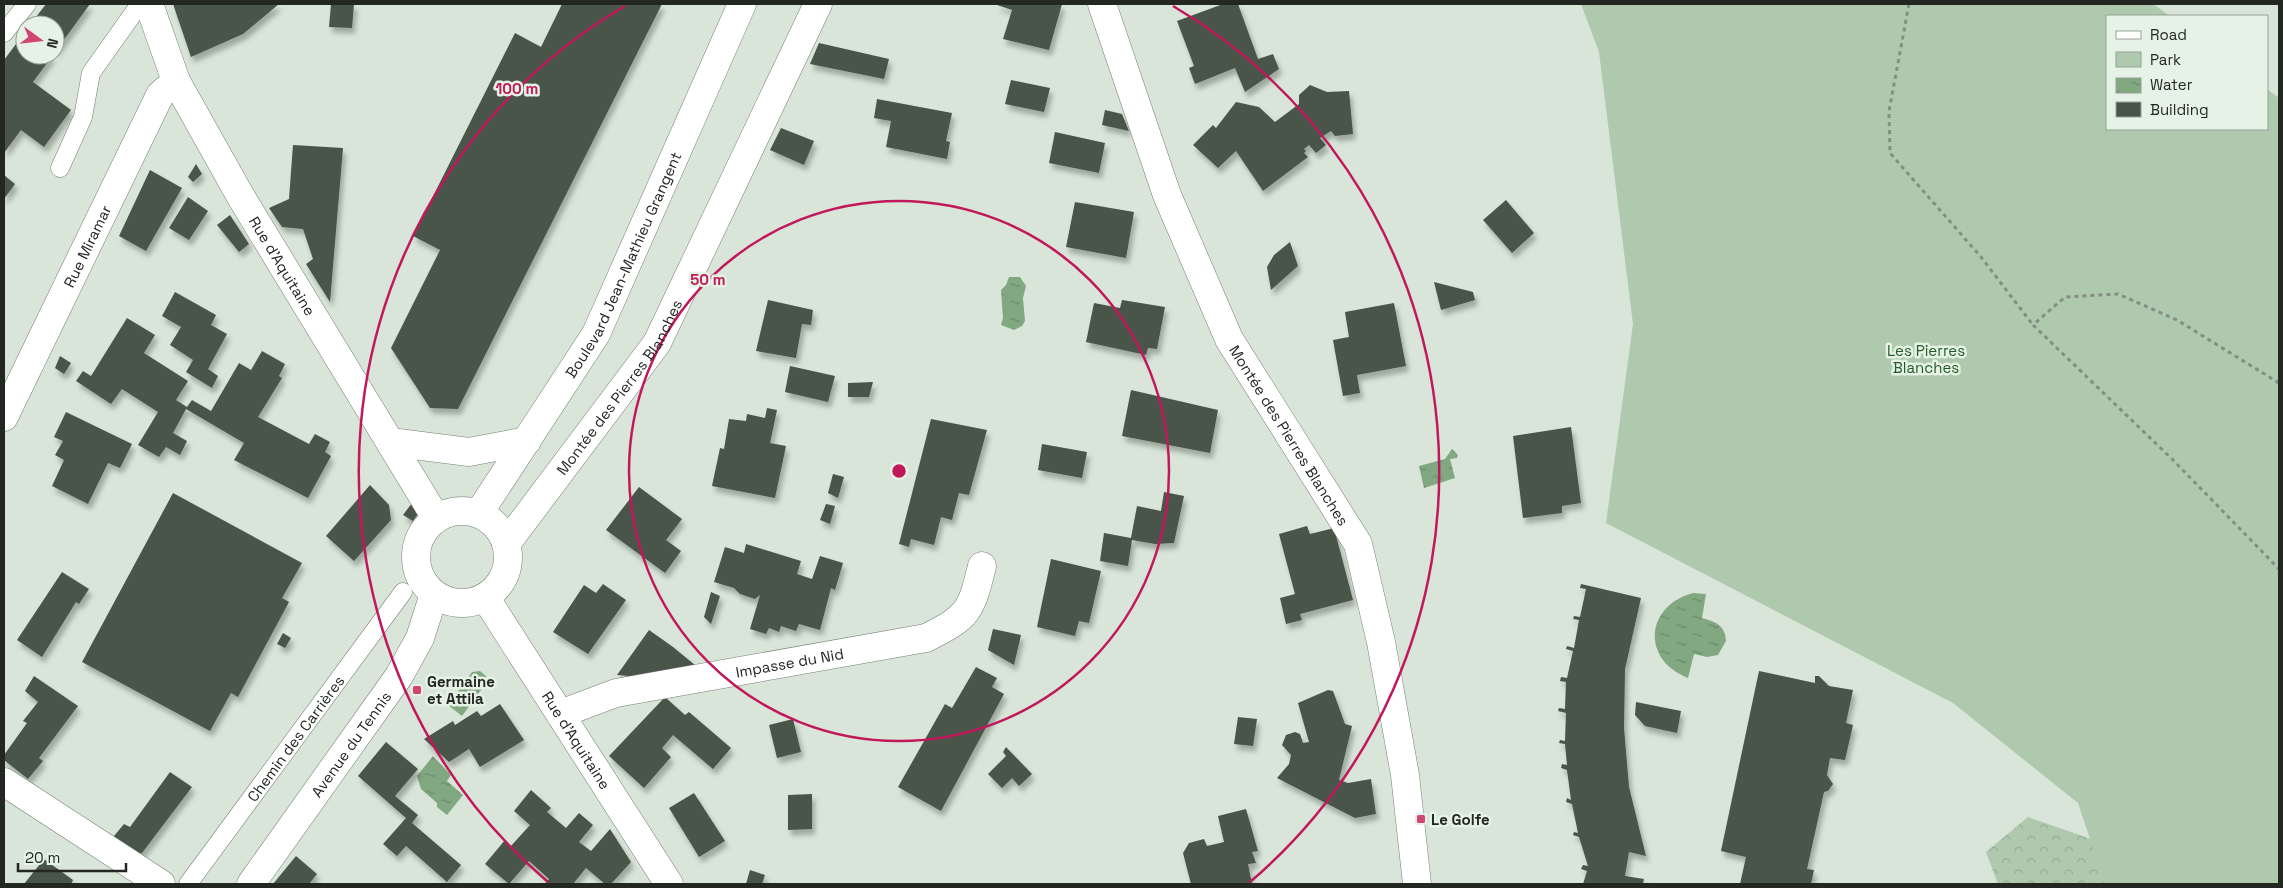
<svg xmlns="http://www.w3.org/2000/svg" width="2283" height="888" viewBox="0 0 2283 888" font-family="'Space Grotesk',sans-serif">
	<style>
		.forest { fill: url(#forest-crowns) }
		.park { fill: #aec9ae }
		.water { fill: url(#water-ripples) }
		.building { fill: #495449; filter: url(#shadow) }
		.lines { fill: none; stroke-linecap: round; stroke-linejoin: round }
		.lane-casing { stroke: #758075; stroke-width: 19 }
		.street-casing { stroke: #758075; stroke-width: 29 }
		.secondary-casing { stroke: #758075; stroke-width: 29 }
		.path { stroke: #858e85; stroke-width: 3; stroke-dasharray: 4 4; stroke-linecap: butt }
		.lane { stroke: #fff; stroke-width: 18 }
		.street { stroke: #fff; stroke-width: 28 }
		.secondary { stroke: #fff; stroke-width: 28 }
		.ring { fill: none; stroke: #c2185b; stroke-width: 2.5 }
		.poi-dot { fill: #d24472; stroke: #e5f2e5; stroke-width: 2 }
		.labels { text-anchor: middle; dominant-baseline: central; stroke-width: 5; stroke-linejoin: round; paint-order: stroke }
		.street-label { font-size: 15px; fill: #222722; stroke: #e5f2e5 }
		.park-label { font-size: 15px; fill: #245c28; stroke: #e5f2e5 }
		.poi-label { font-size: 15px; font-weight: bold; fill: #222722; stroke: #e5f2e5; text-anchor: start }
		.centre { fill: #c2185b; stroke: #e5f2e5; stroke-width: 2.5 }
		.ring-label { font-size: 15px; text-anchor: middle; font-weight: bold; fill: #c2185b; stroke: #e5f2e5; stroke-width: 5; stroke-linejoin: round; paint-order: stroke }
	</style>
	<defs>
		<pattern id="forest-crowns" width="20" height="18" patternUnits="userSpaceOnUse" patternTransform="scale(1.25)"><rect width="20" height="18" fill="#aec9ae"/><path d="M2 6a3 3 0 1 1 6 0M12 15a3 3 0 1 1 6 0" fill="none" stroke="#95ad95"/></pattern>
		<pattern id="water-ripples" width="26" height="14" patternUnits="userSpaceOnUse" patternTransform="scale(1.25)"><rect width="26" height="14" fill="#81a881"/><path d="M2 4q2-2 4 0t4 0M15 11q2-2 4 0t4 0" fill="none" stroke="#698969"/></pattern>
		<filter id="shadow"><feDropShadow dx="3" dy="5.5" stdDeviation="2.5" flood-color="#0004"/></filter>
	</defs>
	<rect width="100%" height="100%" fill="#d8e5d8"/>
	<path class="forest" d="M2028 817 2100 842 2279 884H1998L1986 852Z"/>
	<path class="park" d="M1581 4H2153L2170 16H2107V129H2267V89L2279 98V884H2105L2078 803 1953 703 1606 523 1633 324 1599 52Z"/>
	<path class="water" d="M1009 277H1020L1026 286 1023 298 1025 321 1022 326 1014 330 1001 325 1003 318 1001 290 1006 285Z
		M1452 449 1458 455 1457 458 1450 459 1455 478 1424 488 1419 466 1445 459Z
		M1693 593 1706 594 1702 618C1716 622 1725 625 1726 641L1718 655 1707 657 1694 654 1688 678C1641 660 1645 606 1693 593Z
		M480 671 486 676V683L462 716 448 705 472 672Z
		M433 756 451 775 447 781 463 795 447 815 437 807V803L421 789 417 776Z"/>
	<path class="building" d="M46 4H90L55 52V25H30Z
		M173 4H279L243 34 191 57Z
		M331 4H354L352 28 329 27Z
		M562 4H662L458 409 430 408 391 348 440 250 413 236 515 33 541 47Z
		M997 4H1062L1049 50 1003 39 1012 10 997 5Z
		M1223 4H1238L1258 59 1273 54 1279 69 1245 92 1235 68 1195 84 1189 68 1194 66 1177 21Z
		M25 32V55H53L33 82 71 110 44 147 21 130 4 153V60Z
		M819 43 889 59 884 79 810 64Z
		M1011 80 1050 88 1044 112 1005 104Z
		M1310 85 1327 92 1349 91 1353 134 1335 136 1331 131 1320 138 1326 145 1316 153 1309 145 1304 149 1306 151 1304 153 1308 157 1263 191 1236 151 1218 168 1193 145 1213 125 1216 128 1236 102 1259 107 1275 122 1299 104V95Z
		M877 99 952 113 946 141 950 142 947 159 886 147 891 121 874 118Z
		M1105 110 1122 114 1129 131 1102 125Z
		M781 128 814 141 804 165 770 150Z
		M1055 132 1105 143 1099 173 1049 163Z
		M293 145 343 148 330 302 306 264 313 259 303 229 282 227 269 208 289 199Z
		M196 164 202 174 193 182 188 177Z
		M150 170 182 188 146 251 119 236Z
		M4 175 15 184 4 199Z
		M188 197 208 211 189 240 169 228Z
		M1506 200 1534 233 1512 253 1483 220Z
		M1075 202 1134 212 1126 258 1066 247Z
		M230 215 249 244 239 252 217 225Z
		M1290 242 1298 266 1271 290 1267 267 1274 255Z
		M1434 282 1473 292 1475 300 1441 310Z
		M175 292 216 315 211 325 227 334 208 369 218 376 212 388 186 372 193 360 170 345 181 327 162 316Z
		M768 300 813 310 811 325 802 324 796 358 756 351Z
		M1122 300 1165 307 1157 349 1148 348 1146 355 1086 342 1094 303 1120 308Z
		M1394 303 1406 366 1357 375 1360 393 1343 396 1333 340 1349 337 1345 312Z
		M127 318 155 335 144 353 188 381 176 400 187 407 192 400 211 411 239 363 251 370 262 351 285 364 279 376 282 378 258 417 309 444 315 434 330 442 325 452 331 456 308 498 234 460 244 443 186 409 173 433 187 441 180 455 166 447 159 457 138 445 158 412 122 389 111 404 76 381 83 371 91 376Z
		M60 356 71 363 64 374 55 368Z
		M790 366 835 376 828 402 785 392Z
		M873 382 869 397H848V383Z
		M1131 390 1218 410 1210 453 1122 436Z
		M767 408 777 410 770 443 786 446 775 498 712 486 720 448 724 449 729 419 746 421 747 414 765 418Z
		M66 412 132 444 120 468 108 463 88 504 52 486 64 460 55 455 63 441 54 437Z
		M931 419 987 430 969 495 959 493 952 520 941 517 934 545 911 539 909 547 899 544Z
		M1571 427 1581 503 1562 506V513L1523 518 1513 436Z
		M1042 444 1087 452 1082 478 1038 470Z
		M833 474 844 477 838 498 828 493Z
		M370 485 389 505 391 520 354 561 326 536Z
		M639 487 682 519 666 540 681 551 665 573 606 530Z
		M1164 492 1184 496 1174 543 1155 544 1132 540 1128 566 1100 561 1104 533 1131 538 1137 506 1161 511Z
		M173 493 302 563 282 598 289 602 238 697 231 693 210 731 82 662Z
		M415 499 421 509 413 521 403 515Z
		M826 504 835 506 830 524 820 520Z
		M1307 526 1310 534 1334 528 1353 600 1300 614 1302 620 1286 624 1280 598 1295 594 1279 534Z
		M746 544 801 561 797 574 812 579 820 556 843 563 835 590 831 588 820 630 799 624 796 631 781 626 779 632 769 628 766 634 750 629 760 595 755 599 740 594 734 588 714 582 725 547 744 553Z
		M1051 559 1101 571 1089 623 1079 621 1075 636 1037 627Z
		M62 572 89 589 79 604 76 602 42 657 17 640Z
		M603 584 626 600 588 654 553 632 584 585 596 593Z
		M1581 584 1641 598 1625 669 1624 728 1629 787 1646 856 1629 852 1625 876 1644 879 1643 884H1583L1587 871 1581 869 1583 865 1588 866 1579 837 1573 835 1574 832 1578 833 1572 804 1566 802 1567 798 1571 800 1567 770 1561 768 1562 764 1567 765 1565 744 1559 743 1560 740 1565 741 1566 713 1558 711 1559 708 1565 709 1566 682 1560 681 1561 677 1567 678 1573 651 1566 649 1567 646 1574 648 1579 620 1573 619 1574 616 1580 617 1586 589 1580 588Z
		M711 592 720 596 711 624 704 617Z
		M993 629 1021 635 1014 665 988 650Z
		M649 630 673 647 701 670 652 678 617 675Z
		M283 633 291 638 285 648 277 644Z
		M976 667 997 678 992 687 1004 694 941 811 898 787 945 704 952 708Z
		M1759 671 1815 683V676H1819L1829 686 1853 690 1846 723 1853 725 1845 760 1830 758 1827 775 1833 784 1828 791 1824 792 1807 869 1814 870 1811 884H1740L1746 857 1721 851Z
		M34 676 78 706 39 758 43 761 28 779 4 760V755L27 723 23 721 38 702 25 691Z
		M1328 690 1333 691 1345 724 1352 726 1339 780 1348 783 1371 779 1376 814 1355 818 1277 778 1289 764 1291 755 1282 745 1286 735 1295 732 1300 734 1303 743 1309 742 1298 703Z
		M665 697 685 715 689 712 731 748 713 769 673 735 662 748 671 757 644 788 609 756Z
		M1636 702 1681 711 1677 733 1645 726 1635 715Z
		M500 704 524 740 480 767 469 749 449 762 424 739 453 721 455 725 477 711 481 716Z
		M1238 717 1257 719 1253 746 1234 744Z
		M793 719 801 752 777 758 769 725Z
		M386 742 418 769 395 796 418 815 412 823 461 865 447 882 406 846 397 856 383 844 406 818 358 776Z
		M1006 747 1032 774 1019 786 1012 778 1002 788 988 774 1006 756 1003 752Z
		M170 772 192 787 142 853 126 854 109 842 124 824 130 827Z
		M531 790 551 808 547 812 566 828 579 813 593 825 579 842 591 851 610 829 631 862 611 884H605L586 868 573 884H545L549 879 529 861 509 884 485 864 505 840 511 846 530 825 514 811Z
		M694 793 725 841 699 857 669 808Z
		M812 794V829L788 830V795Z
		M1246 809 1258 851 1252 852 1256 863 1248 864 1252 884H1191L1183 853 1189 843 1204 839 1207 846 1224 842 1218 816Z
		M296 856 317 874 309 884H273Z
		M44 859 73 880 71 884H24Z
		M750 870 765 875 762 884H746Z"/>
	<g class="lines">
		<g class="lane-casing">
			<g id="lane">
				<path d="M4 33 27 4"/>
				<path d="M60 168 83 117 91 73 140 4"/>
				<path id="s1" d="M188 884 403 592"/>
			</g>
		</g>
		<g class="street-casing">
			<g id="street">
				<path id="s2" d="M149 4 176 81 241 197 436 518"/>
				<path id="s3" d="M4 417 160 95 176 81"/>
				<path d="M390 442 469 452 527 441"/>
				<path id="s4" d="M479 513 596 334 742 4"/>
				<path id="s5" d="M485 597 669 884"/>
				<path id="s6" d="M560 714 616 693 926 638C968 617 971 612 982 566"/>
				<path d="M4 782 161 884"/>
			</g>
		</g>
		<g class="secondary-casing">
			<g id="secondary">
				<path id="s7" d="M1102 4 1167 195 1229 339 1358 544 1381 642 1405 775 1417 884"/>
				<circle cx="462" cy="557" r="46"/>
				<path id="s8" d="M506 544 657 343 818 4"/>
				<path id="s9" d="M251 884 399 676 420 638 434 594"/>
			</g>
		</g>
		<path class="path" d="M1909 4 1889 111 1890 153 1981 257 2033 325
			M2279 383 2177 320 2118 294 2065 297 2033 325 2173 460 2279 569"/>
		<use href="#lane" class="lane"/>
		<use href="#street" class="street"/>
		<use href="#secondary" class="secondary"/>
	</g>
	<g class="ring">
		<circle cx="899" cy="471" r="270"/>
		<path d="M548 882A540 540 0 0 1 625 6M1173 6A540 540 0 0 1 1250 882"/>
	</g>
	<g class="poi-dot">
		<rect x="412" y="685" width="10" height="10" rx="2.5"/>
		<rect x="1416" y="814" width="10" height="10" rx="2.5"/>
	</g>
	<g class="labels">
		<g class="street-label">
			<text stroke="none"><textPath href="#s3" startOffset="190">Rue Miramar</textPath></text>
			<text stroke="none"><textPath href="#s4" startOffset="288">Boulevard Jean-Mathieu Grangent</textPath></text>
			<text stroke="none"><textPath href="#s2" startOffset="295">Rue d'Aquitaine</textPath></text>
			<text stroke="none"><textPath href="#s8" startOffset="194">Montée des Pierres Blanches</textPath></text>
			<text stroke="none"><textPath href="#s7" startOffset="472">Montée des Pierres Blanches</textPath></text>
			<text stroke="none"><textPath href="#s6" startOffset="236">Impasse du Nid</textPath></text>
			<text stroke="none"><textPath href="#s1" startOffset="181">Chemin des Carrières</textPath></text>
			<text stroke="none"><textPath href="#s5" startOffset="170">Rue d'Aquitaine</textPath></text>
			<text stroke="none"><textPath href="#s9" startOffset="172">Avenue du Tennis</textPath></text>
		</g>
		<g class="park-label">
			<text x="1926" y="350">Les Pierres<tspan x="1926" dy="17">Blanches</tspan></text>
		</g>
		<g class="poi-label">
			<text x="427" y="681">Germaine<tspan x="427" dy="17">et Attila</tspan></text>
			<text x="1431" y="819">Le Golfe</text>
		</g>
	</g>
	<circle cx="899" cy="471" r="8" class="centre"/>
	<g class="ring-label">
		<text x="517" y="94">100 m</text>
		<text x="708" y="285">50 m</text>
	</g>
	<rect width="2283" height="888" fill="none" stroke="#222722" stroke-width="10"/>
	<rect x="2106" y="15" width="162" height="115" fill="#e5f2e5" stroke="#97a197"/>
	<rect x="2116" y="31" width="25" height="8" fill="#ffffff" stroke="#97a197"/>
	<text x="2150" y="40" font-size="15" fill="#222722">Road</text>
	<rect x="2116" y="52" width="25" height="15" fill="#aec9ae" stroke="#97a197"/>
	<text x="2150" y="65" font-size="15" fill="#222722">Park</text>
	<rect x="2116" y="78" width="25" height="15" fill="url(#water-ripples)" stroke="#97a197"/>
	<text x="2150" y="90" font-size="15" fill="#222722">Water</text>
	<rect x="2116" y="102" width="25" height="15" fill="#495449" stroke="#97a197"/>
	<text x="2150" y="115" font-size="15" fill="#222722">Building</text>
	<g transform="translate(40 40) rotate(105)"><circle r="24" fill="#e5f2e5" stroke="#97a197"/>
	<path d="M0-4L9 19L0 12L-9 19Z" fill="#d24472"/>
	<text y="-8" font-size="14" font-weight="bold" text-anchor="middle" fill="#222722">N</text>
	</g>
	<path d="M18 863v8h108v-8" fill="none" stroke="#222722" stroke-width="2.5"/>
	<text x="25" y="863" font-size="15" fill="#222722" stroke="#e5f2e5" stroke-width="4" paint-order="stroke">20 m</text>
</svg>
